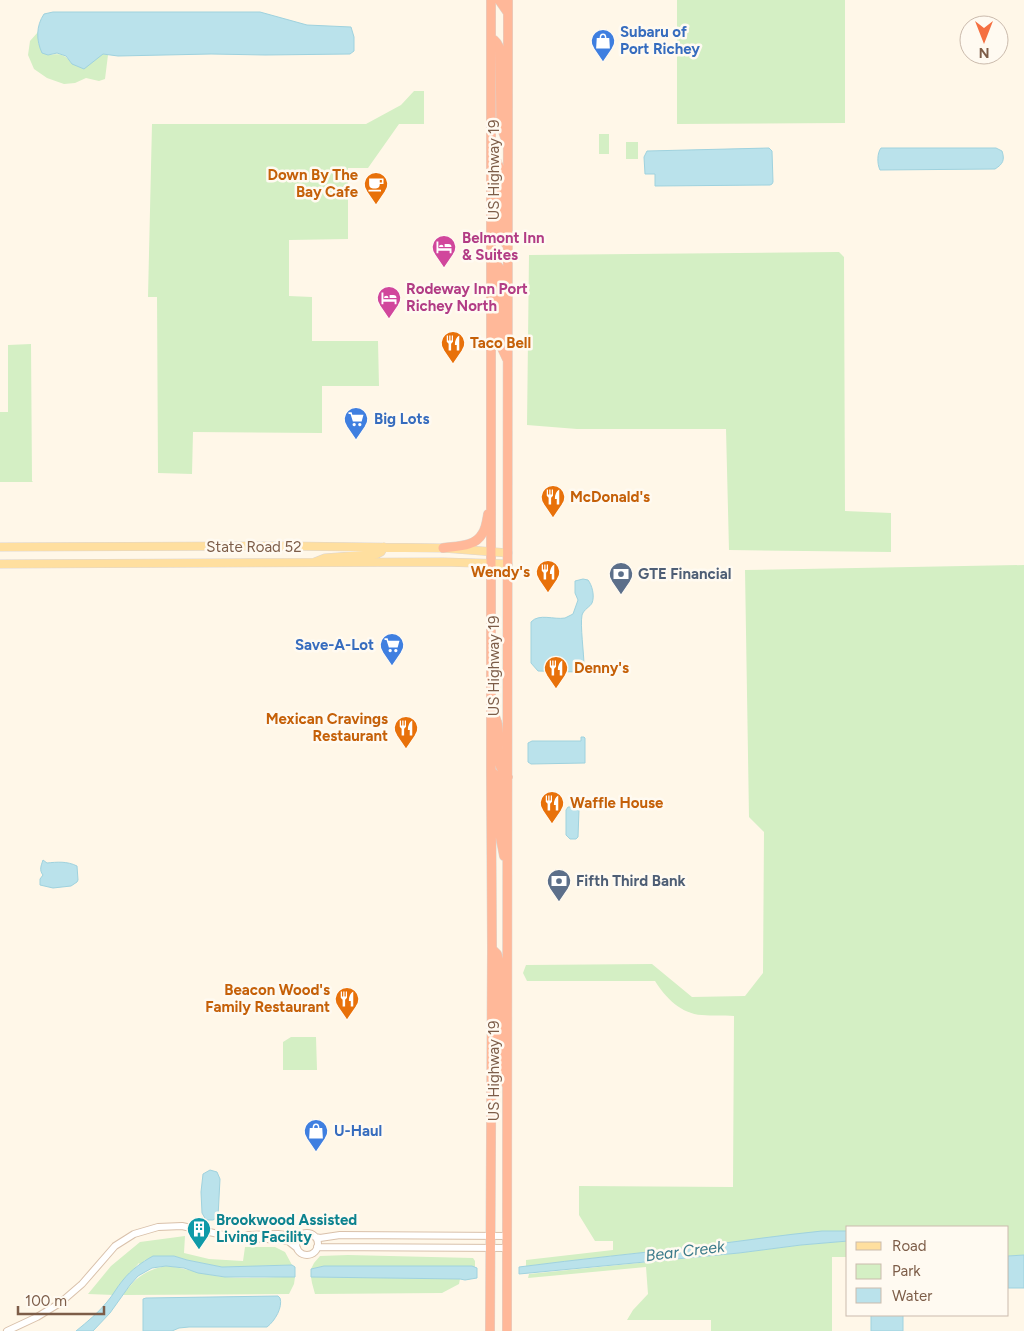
<svg xmlns="http://www.w3.org/2000/svg" width="1024" height="1331" viewBox="0 0 1024 1331" font-family="Figtree,sans-serif">
	<style>
		.green { fill: #d4efc4 }
		.water { fill: #bae2eb; stroke: #9fd2de }
		.lines { fill: none; stroke-linecap: round; stroke-linejoin: round }
		.secondary-casing { stroke: #d9c1ab; stroke-width: 8 }
		.primary-casing { stroke: #ddd5cf; stroke-width: 9 }
		.highway-casing { stroke: #ddd5cf; stroke-width: 10 }
		.secondary { stroke: #fff; stroke-width: 6 }
		.primary { stroke: #ffdf9f; stroke-width: 8 }
		.highway { stroke: #ffb899; stroke-width: 9 }
		.labels { text-anchor: middle; dominant-baseline: central; stroke-width: 5; stroke-linejoin: round; paint-order: stroke }
		.shop-label { font-size: 15px; font-weight: bold; fill: #366cbe; stroke: #fffaf1; text-anchor: start }
		.street-label { font-size: 15px; fill: #7d5d48; stroke: #fffaf1 }
		.food-label { font-size: 15px; font-weight: bold; fill: #c56008; stroke: #fffaf1; text-anchor: end }
		.hotel-label { font-size: 15px; font-weight: bold; fill: #b23c85; stroke: #fffaf1; text-anchor: start }
		.service-label { font-size: 15px; font-weight: bold; fill: #4e5e75; stroke: #fffaf1; text-anchor: start }
		.culture-label { font-size: 15px; font-weight: bold; fill: #0d838f; stroke: #fffaf1; text-anchor: start }
		.water-label { font-size: 16px; font-style: italic; fill: #3c7b8b; stroke: #fffaf1 }
	</style>
	<rect width="100%" height="100%" fill="#fff7e8"/>
	<path class="green" d="M677 0H845V123L677 124Z
		M38 32V43L48 55C61 53 65 54 72 64L103 54 108 55 105 79 99 81 86 78 75 83 64 84 47 78 34 69 28 55 30 41Z
		M414 91H424V124H399L368 168H348V239L289 240V296L312 297V341H378L379 386H322V433L193 432 192 474 158 473 157 297H148L152 124H366L401 105Z
		M599 134H609V154H599Z
		M626 142H638V159H626Z
		M839 252 844 257 845 511 891 513V552L729 550 726 429H577L527 425 529 255Z
		M31 344 32 481 33 482H0V412H8V345Z
		M1024 565V1255L1008 1256V1227H848V1231C803 1232 760 1239 715 1244 652 1252 589 1258 526 1266V1260L613 1250V1241H595L579 1215V1186L733 1187 734 1016C723 1015 712 1016 702 1015 681 1014 665 997 655 981H527L523 973 526 965 652 964 692 997 745 996 763 973 764 832 749 817 745 570Z
		M291 1037H316L317 1070H283V1042Z
		M185 1236 184 1253 209 1259 243 1261 245 1247H275L285 1252 292 1265 222 1267 187 1260 174 1256 145 1260 140 1265 139 1263C130 1274 119 1282 114 1295L88 1294 111 1266 140 1242Z
		M848 1241V1257H832V1331H711V1320H627L633 1310 648 1294 646 1267 528 1278 529 1274 739 1253 801 1245Z
		M348 1255 473 1258 475 1261V1267L460 1266H324L311 1269 314 1263 320 1256Z
		M166 1266C186 1268 204 1275 224 1277 247 1279 272 1277 295 1277L294 1284 289 1294 123 1295C135 1278 145 1270 166 1266Z
		M311 1277 460 1279 459 1284 442 1293 315 1294 312 1283Z"/>
	<path class="water" d="M53 12H260L307 25 351 27 354 37V51L350 54 265 55 211 54 118 56 103 54 84 69 72 64 66 56 57 53 48 55 42 53C36 40 36 26 44 14Z
		M769 148 772 151 773 182 772 184 770 185 655 186V174H645L644 157 647 151Z
		M881 148H996L1002 151C1005 160 1003 164 995 169L880 170C877 164 877 153 881 148Z
		M583 579 588 580C592 585 595 596 592 603 590 607 584 609 582 615 580 626 584 653 584 666L583 670 578 672 538 671 531 663V622C539 613 554 620 565 618 568 617 570 615 573 614L578 600 575 593V581Z
		M581 737H584L585 738V763L531 764 528 762V743L532 741H581Z
		M568 807H572L579 810 578 837 576 839H570L566 835V810Z
		M43 860 47 863C57 862 67 861 77 866L78 880 77 882 71 886 53 888 40 885V879L43 875C39 870 41 866 43 860Z
		M210 1170 217 1172 220 1179 218 1217 213 1220H206L202 1213 201 1192 203 1174Z
		M822 1231H848V1241L801 1245 739 1253 519 1274V1267C580 1259 641 1253 701 1246 742 1241 782 1235 822 1231Z
		M1024 1255V1288H1008V1256Z
		M153 1256H174L187 1260 222 1267 292 1265 295 1267V1277H225L198 1273 184 1268 166 1266 152 1268 138 1276 130 1285 110 1313 93 1331H76C87 1322 98 1313 107 1302 113 1295 117 1287 123 1280 131 1270 142 1262 153 1256Z
		M324 1266H472L477 1268V1278L465 1280 460 1279 311 1277V1269Z
		M278 1296 280 1298C283 1307 275 1321 267 1327H189L179 1328 172 1331H143V1299L146 1298Z
		M871 1315H903V1331H871Z"/>
	<g class="lines">
		<g class="secondary-casing">
			<path id="secondary" d="M296 1244a11 11 0 1 1 22 0a11 11 0 1 1-22 0Z
				M248 1235 278 1234 299 1237
				M315 1237 320 1238 340 1235 508 1236
				M317 1247 508 1248
				M7 1331 37 1317 60 1303 82 1284 115 1246 134 1234 158 1227 182 1226 232 1237 283 1240 288 1241 297 1248"/>
		</g>
		<g class="primary-casing">
			<path id="primary" d="M0 547 286 546 443 548 508 553
				M315 562 325 558 377 554 381 552 384 547
				M0 564 443 562 508 564"/>
		</g>
		<g class="highway-casing">
			<path id="highway" d="M499 0 508 13
				M491 38C497 41 499 45 500 51L501 126 506 140
				M493 152 499 167V230L506 244
				M491 256 500 269V344L507 359
				M443 548C456 546 475 547 482 534 486 529 487 520 488 514
				M492 711C494 714 496 718 497 722 502 739 492 765 508 777
				M491 771 497 777 500 783V835L504 856
				M492 949 497 954 499 962 500 1068 506 1084
				M490 1331 492 949 491 771V0
				M507 1331 508 0"/>
		</g>
		<use href="#secondary" class="secondary"/>
		<use href="#primary" class="primary"/>
		<use href="#highway" class="highway"/>
	</g>
	<defs>
		<g id="shop-pin" transform="scale(1.25)"><path d="M0 17L-7.5 6A9.5 9.5 0 1 1 7.5 6Z" fill="#3f7fe0" stroke="#fffaf1"/><path d="M-5-2.5h2.3a2.7 3.5 0 0 1 5.4 0H5L5.5 6h-11ZM-1.5-2.5h3a1.5 2.3 0 0 0-3 0Z" fill="#fff"/></g>
		<g id="cafe-pin" transform="scale(1.25)"><path d="M0 17L-7.5 6A9.5 9.5 0 1 1 7.5 6Z" fill="#e8710a" stroke="#fffaf1"/><path d="M-5.5-4.5H6V0H3Q3 3.5 0 3.5H-2.5Q-5.5 3.5-5.5 0ZM3-3.2v2h1.7v-2ZM-6 4.5H4V6H-6Z" fill="#fff"/></g>
		<g id="hotel-pin" transform="scale(1.25)"><path d="M0 17L-7.5 6A9.5 9.5 0 1 1 7.5 6Z" fill="#d1479c" stroke="#fffaf1"/><path d="M-6-4.5h1.5V1H6V5H4.5V3h-9V5H-6ZM-4 0a1.8 1.8 0 1 1 3.6 0ZM.5 0V-2.5h3Q6-2.5 6 0Z" fill="#fff"/></g>
		<g id="restaurant-pin" transform="scale(1.25)"><path d="M0 17L-7.5 6A9.5 9.5 0 1 1 7.5 6Z" fill="#e8710a" stroke="#fffaf1"/><path d="M-5-6h1v4h1v-4h1v4h1v-4h1v5L-1.5 .5V6h-2V.5L-5-1ZM5-6V6H3V1.5H1.5Q1.5-4 5-6Z" fill="#fff"/></g>
		<g id="supermarket-pin" transform="scale(1.25)"><path d="M0 17L-7.5 6A9.5 9.5 0 1 1 7.5 6Z" fill="#3f7fe0" stroke="#fffaf1"/><path d="M-6-5.5h2.5l.6 2H6L4.5 2H-2.5L-4.4-4H-6ZM-1.5 3.2a1.3 1.3 0 1 0 .1 0ZM3 3.2a1.3 1.3 0 1 0 .1 0Z" fill="#fff"/></g>
		<g id="bank-pin" transform="scale(1.25)"><path d="M0 17L-7.5 6A9.5 9.5 0 1 1 7.5 6Z" fill="#5c6f8a" stroke="#fffaf1"/><path d="M-6-4H6V4H-6ZM0-2.3a2.3 2.3 0 1 0 0 4.6a2.3 2.3 0 1 0 0-4.6Z" fill="#fff"/></g>
		<g id="building-pin" transform="scale(1.25)"><path d="M0 17L-7.5 6A9.5 9.5 0 1 1 7.5 6Z" fill="#0f9aa8" stroke="#fffaf1"/><path d="M-4-6H4V6H1V3H-1V6H-4ZM-2.5-4.3h1.7v1.8h-1.7ZM.8-4.3h1.7v1.8H.8ZM-2.5-1h1.7V.8h-1.7ZM.8-1h1.7V.8H.8Z" fill="#fff"/></g>
	</defs>
	<g fill-rule="evenodd">
		<use href="#shop-pin" x="603" y="41"/>
		<use href="#cafe-pin" x="376" y="184"/>
		<use href="#hotel-pin" x="444" y="247"/>
		<use href="#hotel-pin" x="389" y="298"/>
		<use href="#restaurant-pin" x="453" y="343"/>
		<use href="#supermarket-pin" x="356" y="419"/>
		<use href="#restaurant-pin" x="553" y="497"/>
		<use href="#restaurant-pin" x="548" y="572"/>
		<use href="#bank-pin" x="621" y="574"/>
		<use href="#supermarket-pin" x="392" y="645"/>
		<use href="#restaurant-pin" x="556" y="668"/>
		<use href="#restaurant-pin" x="406" y="728"/>
		<use href="#restaurant-pin" x="552" y="803"/>
		<use href="#bank-pin" x="559" y="881"/>
		<use href="#restaurant-pin" x="347" y="999"/>
		<use href="#shop-pin" x="316" y="1131"/>
		<use href="#building-pin" x="199" y="1229"/>
	</g>
	<g class="labels">
		<g class="shop-label">
			<text x="620" y="32">Subaru of<tspan x="620" dy="17">Port Richey</tspan></text>
			<text x="374" y="419">Big Lots</text>
			<text x="374" y="645" text-anchor="end">Save-A-Lot</text>
			<text x="334" y="1131">U-Haul</text>
		</g>
		<g class="street-label">
			<text transform="translate(494 170) rotate(-90)">US Highway 19</text>
			<text x="254" y="547">State Road 52</text>
			<text transform="translate(494 666) rotate(-90)">US Highway 19</text>
			<text transform="translate(494 1071) rotate(-90)">US Highway 19</text>
		</g>
		<g class="food-label">
			<text x="358" y="175">Down By The<tspan x="358" dy="17">Bay Cafe</tspan></text>
			<text x="470" y="343" text-anchor="start">Taco Bell</text>
			<text x="570" y="497" text-anchor="start">McDonald's</text>
			<text x="530" y="572">Wendy's</text>
			<text x="574" y="668" text-anchor="start">Denny's</text>
			<text x="388" y="719">Mexican Cravings<tspan x="388" dy="17">Restaurant</tspan></text>
			<text x="570" y="803" text-anchor="start">Waffle House</text>
			<text x="330" y="990">Beacon Wood's<tspan x="330" dy="17">Family Restaurant</tspan></text>
		</g>
		<g class="hotel-label">
			<text x="462" y="238">Belmont Inn<tspan x="462" dy="17">&amp; Suites</tspan></text>
			<text x="406" y="289">Rodeway Inn Port<tspan x="406" dy="17">Richey North</tspan></text>
		</g>
		<g class="service-label">
			<text x="638" y="574">GTE Financial</text>
			<text x="576" y="881">Fifth Third Bank</text>
		</g>
		<g class="culture-label">
			<text x="216" y="1220">Brookwood Assisted<tspan x="216" dy="17">Living Facility</tspan></text>
		</g>
		<g class="water-label">
			<text transform="translate(685 1251) rotate(-7)">Bear Creek</text>
		</g>
	</g>
	<rect x="846" y="1226" width="162" height="90" fill="#fffaf1" stroke="#cbbbad"/>
	<rect x="856" y="1242" width="25" height="8" fill="#ffdf9f" stroke="#cbbbad"/>
	<text x="892" y="1251" font-size="15" fill="#7d5d48">Road</text>
	<rect x="856" y="1264" width="25" height="15" fill="#d4efc4" stroke="#cbbbad"/>
	<text x="892" y="1276" font-size="15" fill="#7d5d48">Park</text>
	<rect x="856" y="1288" width="25" height="15" fill="#bae2eb" stroke="#cbbbad"/>
	<text x="892" y="1301" font-size="15" fill="#7d5d48">Water</text>
	<g transform="translate(984 40) rotate(180)"><circle r="24" fill="#fffaf1" stroke="#cbbbad"/>
	<path d="M0-4L9 19L0 12L-9 19Z" fill="#f57041"/>
	<text y="-8" font-size="14" font-weight="bold" text-anchor="middle" fill="#7d5d48">N</text>
	</g>
	<path d="M18 1306v8h86v-8" fill="none" stroke="#7d5d48" stroke-width="2.5"/>
	<text x="25" y="1306" font-size="15" fill="#7d5d48" stroke="#fffaf1" stroke-width="4" paint-order="stroke">100 m</text>
</svg>
